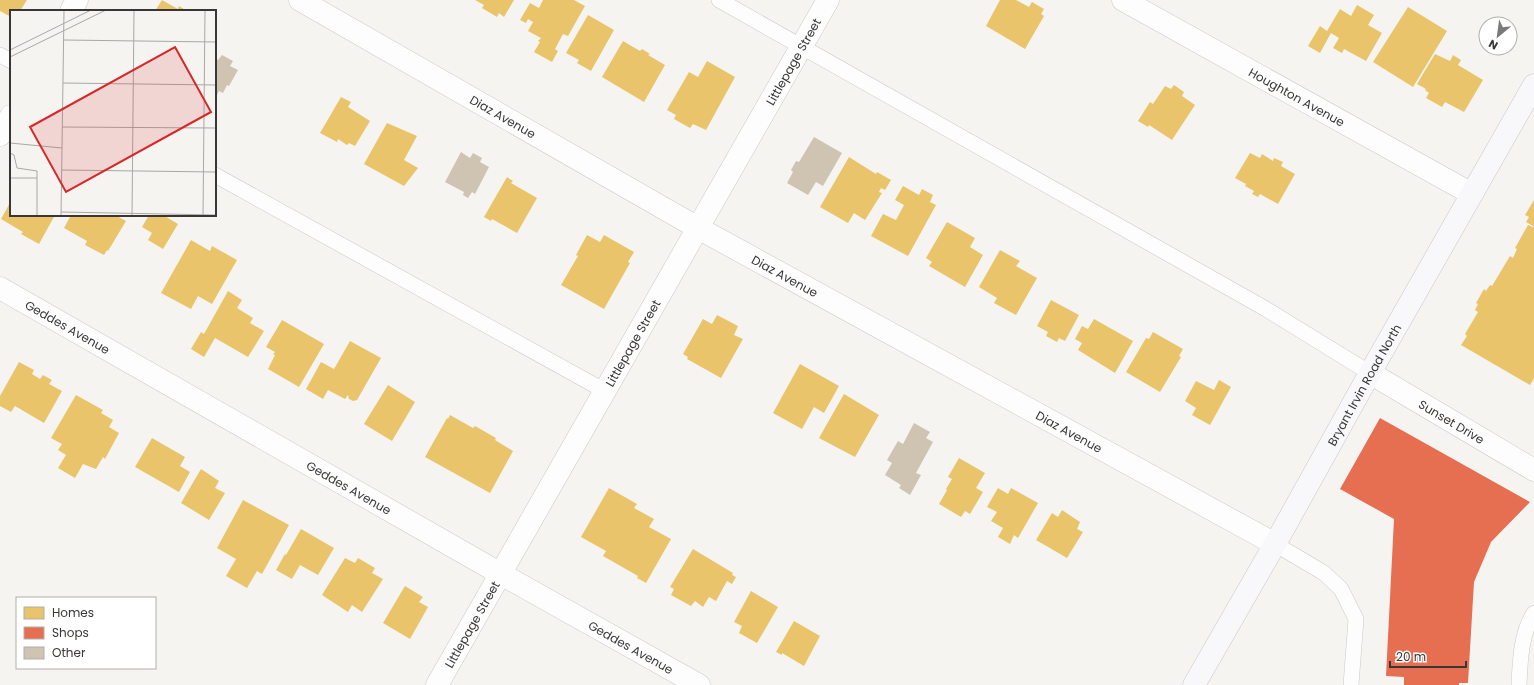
<svg xmlns="http://www.w3.org/2000/svg" width="1534" height="685" viewBox="0 0 1534 685" font-family="Poppins,sans-serif">
	<style>
		.homes { fill: #e9c46a }
		.shops { fill: #e76f51 }
		.building { fill: #cfc4b1 }
		.lines { fill: none; stroke-linecap: round; stroke-linejoin: round }
		.service-casing { stroke: #cac9c7; stroke-width: 16 }
		.minor-casing { stroke: #cac9c7; stroke-width: 23 }
		.tertiary-casing { stroke: #cac9c7; stroke-width: 23 }
		.secondary-casing { stroke: #cac9c7; stroke-width: 23 }
		.service { stroke: #fefdfd; stroke-width: 15 }
		.minor { stroke: #fefdfd; stroke-width: 22 }
		.tertiary { stroke: #fefdfd; stroke-width: 22 }
		.secondary { stroke: #f8f7fa; stroke-width: 22 }
		.labels { text-anchor: middle; dominant-baseline: central; stroke-width: 4; stroke-linejoin: round; paint-order: stroke }
		.street-label { font-size: 12px; fill: #383735; stroke: #fff }
		.inset-road { fill: none; stroke: #aaa8a6; stroke-width: 1 }
		.view { fill: #d62828; fill-opacity: 0.15; stroke: #d62828; stroke-width: 2 }
		.inset-edge { fill: none; stroke: #383735; stroke-width: 2 }
	</style>
	<rect width="100%" height="100%" fill="#f6f4f1"/>
	<path class="homes" d="M0 0H27L20 11H11V17L0 11Z
		M162 0 178 9 179 6 187 11H155Z
		M475 0H514L504 17 499 13 497 17 482 8 484 5Z
		M543 0H574L585 6 568 36 563 34 555 49 558 51 552 62 534 52 540 42 538 41 541 38 528 31 533 22 528 19 526 23 520 20 530 3 539 8Z
		M1000 0H1016L1029 7 1032 2 1044 9 1041 14 1044 16 1025 49 986 26Z
		M1357 5 1374 15 1368 25 1382 33 1366 61 1344 49 1342 53 1333 48 1339 38 1331 33 1320 53 1308 46 1320 26 1327 31 1340 9 1351 16Z
		M1408 7 1447 31 1413 87 1373 62Z
		M588 15 614 30 591 71 577 63 579 60 566 53Z
		M623 41 640 51 642 49 650 54 648 55 665 65 644 102 602 77Z
		M1435 54 1450 61 1453 55 1461 60 1458 65 1483 80 1464 112 1445 102 1442 107 1426 98 1429 93 1425 90 1426 89 1417 84Z
		M707 61 735 77 706 130 693 124 690 128 674 119 676 115 667 110 689 72 698 77Z
		M1174 85 1184 92 1182 96 1195 105 1172 140 1149 125 1148 127 1138 121 1150 102 1153 104 1165 86 1171 89Z
		M341 97 351 102 348 107 370 121 355 146 349 143 347 145 338 139 337 142 320 133Z
		M387 123 417 136 404 160 418 168 404 186 364 164Z
		M1250 153 1260 158 1262 154 1273 161 1274 158 1283 162 1281 166 1295 174 1278 204 1260 194 1258 197 1252 194 1254 191 1245 186 1246 184 1235 178Z
		M849 157 876 174 877 172 891 180 885 190 881 188 879 192 882 193 865 220 854 213 848 223 820 207Z
		M507 177 513 181 511 183 537 198 517 233 492 219 491 221 484 217Z
		M903 186 919 195 922 189 933 195 930 202 936 205 908 256 871 236 883 214 896 220 904 205 895 200Z
		M1534 200V378L1530 385 1461 345 1467 336 1465 334 1478 312 1475 310 1478 304 1476 303 1484 289 1486 291 1490 285 1492 286 1510 256 1513 258 1517 249 1515 248 1528 225 1533 227V226L1526 222 1529 217 1525 215Z
		M11 201V215H55L39 244 21 234 23 232 1 219Z
		M71 215H115L126 221 108 251 107 250 104 255 85 245 87 241 64 228Z
		M149 215H163L178 224 163 249 148 240 152 233 142 227Z
		M947 222 975 238 970 247 983 255 965 287 929 266 932 262 926 258Z
		M587 235 600 242 604 235 634 252 628 262 630 263 604 309 561 285 578 256 576 255Z
		M191 240 210 251 212 246 237 260 212 304 198 296 191 309 161 293Z
		M1000 250 1020 261 1016 266 1037 278 1016 315 994 303 997 298 979 287Z
		M228 291 242 300 237 308 253 318 250 323 264 331 248 357 215 338 204 357 191 349 201 332 204 334Z
		M1051 300 1079 315 1065 341 1059 338 1057 342 1046 336 1048 332 1037 326Z
		M717 315 738 326 734 335 743 339 721 378 687 359 688 357 683 354 703 319 712 324Z
		M1094 319 1133 341 1115 373 1078 350 1082 343 1075 339 1082 326 1088 329Z
		M282 320 324 344 299 387 268 369 275 355 273 354 275 352 266 347Z
		M1153 332 1183 349 1179 356 1181 357 1160 392 1126 372 1146 338 1149 339Z
		M350 341 381 358 357 400 353 401 349 399 348 395 345 399 328 390 323 399 306 389 321 362 334 369Z
		M19 362 34 370 32 374 40 379 43 375 52 380 49 384 62 391 44 423 15 406 11 412 0 406V396Z
		M800 364 839 386 824 413 814 407 802 429 773 413Z
		M1219 380 1231 387 1210 425 1192 415 1196 408 1185 401 1196 381 1214 390Z
		M388 385 415 402 392 441 364 424Z
		M844 394 879 415 855 457 819 438Z
		M76 395 103 410 101 413 113 420 109 427 119 433 105 459 103 457 96 469 83 464 75 478 58 468 66 455 58 450 62 444 51 438Z
		M450 415 473 428 475 426 496 438 495 440 513 451 490 493 425 457 447 418 448 419Z
		M152 438 185 457 180 466 190 472 179 492 135 467Z
		M959 458 985 473 976 488 983 492 970 514 965 511 961 517 939 504 947 490 946 489 952 479 948 477Z
		M201 469 219 481 215 488 225 493 209 520 181 503Z
		M609 488 637 504 634 508 654 519 649 527 671 539 646 583 637 578 638 576 603 556 606 551 581 537Z
		M998 488 1008 494 1011 488 1038 503 1018 538 1014 535 1010 544 998 537 1003 528 991 521 997 512 987 507Z
		M243 500 289 525 262 574 257 571 247 588 226 576 236 559 217 548Z
		M1062 510 1080 522 1077 529 1083 532 1067 558 1036 540 1052 513 1058 517Z
		M301 529 334 548 318 575 300 565 292 579 276 570 285 554 286 555Z
		M693 549 733 573 732 575 736 577 732 584 727 581 716 601 709 597 703 607 695 601 691 606 671 595 674 589 670 587Z
		M345 558 355 563 358 558 375 568 372 573 383 579 362 612 352 605 348 612 322 595Z
		M405 586 423 597 419 602 428 607 410 639 383 623Z
		M751 591 778 607 757 643 739 633 742 626 734 622Z
		M794 621 820 636 804 666 782 653V655L776 652Z"/>
	<path class="shops" d="M1380 418 1530 502 1491 542 1474 582 1468 683H1459V685H1404V677L1386 676 1394 519 1340 489Z"/>
	<path class="building" d="M222 55 233 61 230 66 238 70 229 86 227 85 223 93 219 91 215 99V58L218 60Z
		M814 137 842 153 823 186 816 182 808 195 787 183 793 172 791 170 796 161 799 162Z
		M461 152 470 158 473 153 482 158 480 162 489 167 475 194 472 192 468 198 463 195 464 192 445 182Z
		M914 423 930 432 926 438 933 442 916 473 921 475 910 495 899 488 901 485 885 475 892 463 887 460 898 441 903 444Z"/>
	<g class="lines">
		<g class="service-casing">
			<path id="service" d="M719 0 1266 309 1370 373
				M0 55 11 61
				M215 175 605 391
				M1275 544 1324 573 1341 589 1356 619 1351 685
				M1519 685C1520 661 1521 633 1534 613"/>
		</g>
		<g class="minor-casing">
			<g id="minor">
				<path id="s1" d="M300 0 698 228 1275 544"/>
				<path d="M71 11 77 0"/>
				<path d="M0 135 11 116"/>
				<path id="s2" d="M0 288 501 574 699 685"/>
				<path id="s3" d="M1370 373 1534 470"/>
				<path id="s4" d="M437 685 828 0"/>
			</g>
		</g>
		<g class="tertiary-casing">
			<g id="tertiary">
				<path id="s5" d="M1123 0 1472 194"/>
			</g>
		</g>
		<g class="secondary-casing">
			<g id="secondary">
				<path id="s6" d="M1194 685 1275 544 1370 373 1534 85"/>
			</g>
		</g>
		<use href="#service" class="service"/>
		<use href="#minor" class="minor"/>
		<use href="#tertiary" class="tertiary"/>
		<use href="#secondary" class="secondary"/>
	</g>
	<g class="labels">
		<g class="street-label">
			<text stroke="none"><textPath href="#s4" startOffset="718">Littlepage Street</textPath></text>
			<text stroke="none"><textPath href="#s5" startOffset="199">Houghton Avenue</textPath></text>
			<text stroke="none"><textPath href="#s1" startOffset="234">Diaz Avenue</textPath></text>
			<text stroke="none"><textPath href="#s1" startOffset="558">Diaz Avenue</textPath></text>
			<text stroke="none"><textPath href="#s2" startOffset="78">Geddes Avenue</textPath></text>
			<text stroke="none"><textPath href="#s4" startOffset="394">Littlepage Street</textPath></text>
			<text stroke="none"><textPath href="#s6" startOffset="345">Bryant Irvin Road North</textPath></text>
			<text stroke="none"><textPath href="#s3" startOffset="95">Sunset Drive</textPath></text>
			<text stroke="none"><textPath href="#s1" startOffset="882">Diaz Avenue</textPath></text>
			<text stroke="none"><textPath href="#s2" startOffset="402">Geddes Avenue</textPath></text>
			<text stroke="none"><textPath href="#s4" startOffset="70">Littlepage Street</textPath></text>
			<text stroke="none"><textPath href="#s2" startOffset="726">Geddes Avenue</textPath></text>
		</g>
	</g>
	<g transform="translate(10 10)">
		<rect width="206" height="206" fill="#f6f4f1"/>
		<path class="inset-road" d="M54 30 206 32M0 40 81 0M0 47 96 0M53 73 206 75M52 117 206 118M0 133 52 138M0 143 4 145 7 158 27 161V206M52 160 206 162M0 168H27M51 202 206 205M51 206 54 0M122 206 124 0M193 206 195 0"/>
		<path class="view" d="M165 37 201 102 56 182 20 117Z"/>
		<rect width="206" height="206" class="inset-edge"/>
	</g>
	<rect x="16" y="597" width="140" height="72" fill="#ffffff" stroke="#afafae"/>
	<rect x="24" y="607" width="20" height="12" fill="#e9c46a" stroke="#afafae"/>
	<text x="52" y="617" font-size="12" fill="#383735">Homes</text>
	<rect x="24" y="627" width="20" height="12" fill="#e76f51" stroke="#afafae"/>
	<text x="52" y="637" font-size="12" fill="#383735">Shops</text>
	<rect x="24" y="647" width="20" height="12" fill="#cfc4b1" stroke="#afafae"/>
	<text x="52" y="657" font-size="12" fill="#383735">Other</text>
	<g transform="translate(1498 36) rotate(209)"><circle r="19" fill="#ffffff" stroke="#afafae"/>
	<path d="M0-3L7 15L0 10L-7 15Z" fill="#7a7977"/>
	<text y="-6" font-size="11" font-weight="bold" text-anchor="middle" fill="#383735">N</text>
	</g>
	<path d="M1390 661v6h76v-6" fill="none" stroke="#383735" stroke-width="2"/>
	<text x="1396" y="661" font-size="12" fill="#383735" stroke="#ffffff" stroke-width="3" paint-order="stroke">20 m</text>
</svg>
